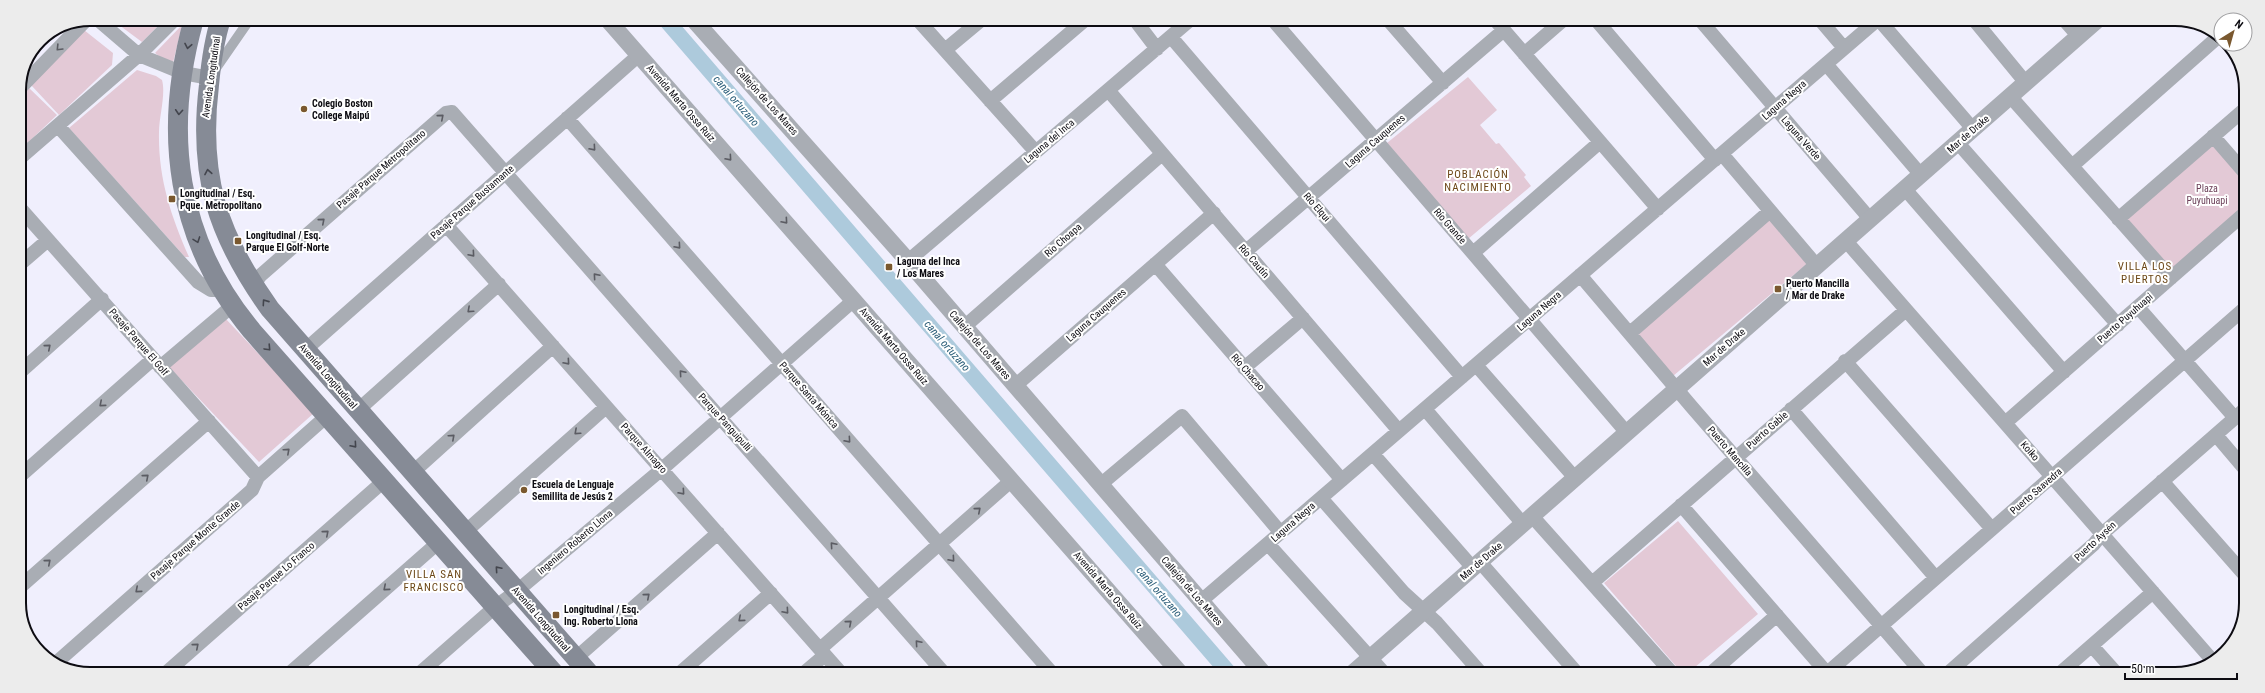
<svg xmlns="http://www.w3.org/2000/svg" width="2265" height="693" viewBox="0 0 2265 693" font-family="'Roboto Condensed',sans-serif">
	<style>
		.green { fill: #e3c9d6 }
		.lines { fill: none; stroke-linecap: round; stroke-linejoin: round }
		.canal { stroke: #adcadc; stroke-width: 16 }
		.pedestrian { stroke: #a9adb4; stroke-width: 10 }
		.minor { stroke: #a9adb4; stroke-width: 14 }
		.tertiary { stroke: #a9adb4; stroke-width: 17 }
		.secondary { stroke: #868b96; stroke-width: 20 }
		.oneway { stroke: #43454d }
		.oneway2 { stroke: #5b5c63 }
		.poi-dot { fill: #7a582f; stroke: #fff; stroke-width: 1.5 }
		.labels { text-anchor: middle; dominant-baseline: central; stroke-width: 4; stroke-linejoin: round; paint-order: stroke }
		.street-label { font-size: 10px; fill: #0d0c12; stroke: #fff }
		.poi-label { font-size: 10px; font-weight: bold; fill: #0d0c12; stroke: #fff; text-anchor: start }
		.park-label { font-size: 10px; fill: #6a3e57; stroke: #fff }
		.water-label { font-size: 11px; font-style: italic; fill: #2a5d78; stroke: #fff }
		.neighbourhood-label { font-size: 11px; letter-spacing: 1px; fill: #6c4717; stroke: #fff }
		.rim { fill: none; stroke: #0d0c12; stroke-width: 2 }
	</style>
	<rect width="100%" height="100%" fill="#f0effd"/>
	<path class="green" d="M111 19H165L142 42Z
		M182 25 173 63 164 60 155 53Z
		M84 30 113 53 112 65 59 115 31 85Z
		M137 70 156 76 162 80C166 94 159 117 159 132 158 178 171 216 189 257H185L69 128Z
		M1468 77 1497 110 1480 125 1496 144 1499 143 1526 175 1524 177 1531 186 1468 239 1387 143Z
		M28 87 57 115 19 151V96Z
		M2209 146H2216L2245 178V208L2171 270 2126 218Z
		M1769 217 1808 263 1673 376 1636 331Z
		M225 318 314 413 259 462 169 367Z
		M1678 521 1758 614 1688 673H1682L1604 583Z"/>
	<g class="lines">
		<path class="canal" d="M666 20 1229 673"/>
		<path class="pedestrian" d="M214 71 250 19"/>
		<path class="minor" d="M97 19 139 55 183 73 210 78
			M918 20 1036 152
			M1135 20 1157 49
			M1273 20 1627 433
			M1389 21 1443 83
			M1496 21 1658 209
			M1597 21 1715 160
			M1701 21 1870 219
			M1821 21 1844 48
			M1880 21 1973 129
			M1975 21 2026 83
			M2065 21 2079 37
			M1171 37 1462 377
			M945 50 981 20
			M1524 54 1562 21
			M1826 64 1921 175
			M19 89 86 20
			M1108 90 1399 431
			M2010 96 2171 278
			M990 101 1085 20
			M567 118 1052 673
			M58 126 198 282 211 290H221
			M2213 136 2245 173
			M1958 143 2118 325
			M1722 154 1817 266
			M19 159 139 55 175 19
			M2072 166 2218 37
			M1905 189 2064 372
			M19 207 258 477
			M2118 219 2246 108
			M446 225 840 672
			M1846 241 2213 661
			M1246 251 1504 30
			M1473 253 1600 142
			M908 261 1190 20
			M1155 264 1342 480
			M19 265 48 240
			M1580 275 1691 406 1923 674
			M253 285 261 275 446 113 452 112 944 673
			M2138 307 2235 418
			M964 327 1162 154
			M1630 333 1770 211
			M305 350 639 55
			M1845 361 1992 529
			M1476 365 1575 478
			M160 367 232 306
			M1244 368 1303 318
			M19 373 102 299
			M1015 386 1214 213
			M1425 409 1523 524
			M1791 409 1936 578
			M358 410 499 284
			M2005 423 2245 213
			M2216 435 2244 468
			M1373 454 1473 568
			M413 472 553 346
			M19 477 153 359
			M2162 481 2244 574
			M1100 485 1182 416 1281 533
			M1321 498 1404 593 1437 623 1481 673
			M1681 505 1827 673
			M1532 516 1672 673
			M465 532 606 407
			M1268 544 1384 673
			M1480 562 1577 673
			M1592 583 1906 310
			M19 588 209 421
			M1201 601 1876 21
			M2092 646 2117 674
			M820 649 1012 480
			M576 658 718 533
			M57 662 252 490 258 477 328 415
			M167 672 385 480
			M291 672 440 541
			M421 672 495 607 517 591 662 469 854 300
			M681 672 771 593
			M805 672 825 655
			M1711 673 1777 615
			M1826 674 2245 308
			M1947 674 2094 544 2102 534 2244 410
			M2059 674 2153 592"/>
		<path class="tertiary" d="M608 20 1180 673
			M694 20 908 261 1263 673
			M1353 673 2096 21"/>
		<path class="secondary" d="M194 19C162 132 176 240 252 331L553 672
			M221 19C214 40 211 63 209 85 198 175 217 235 270 309L588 672"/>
	</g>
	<defs><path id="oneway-chevron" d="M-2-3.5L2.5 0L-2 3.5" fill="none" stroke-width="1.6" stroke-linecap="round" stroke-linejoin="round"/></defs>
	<g class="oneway">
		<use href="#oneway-chevron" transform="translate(188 46) rotate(101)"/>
		<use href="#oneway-chevron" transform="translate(179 112) rotate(94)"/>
		<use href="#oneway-chevron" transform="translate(208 172) rotate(-100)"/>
		<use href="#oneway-chevron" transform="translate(197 240) rotate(70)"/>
		<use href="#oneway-chevron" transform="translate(265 302) rotate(-125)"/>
		<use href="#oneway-chevron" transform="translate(268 348) rotate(47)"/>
		<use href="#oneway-chevron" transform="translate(354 445) rotate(49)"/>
		<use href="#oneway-chevron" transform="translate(498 569) rotate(-131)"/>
	</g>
	<g class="oneway2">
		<use href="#oneway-chevron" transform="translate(59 48) rotate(134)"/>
		<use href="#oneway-chevron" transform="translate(441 117) rotate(-41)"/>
		<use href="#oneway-chevron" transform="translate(593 148) rotate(49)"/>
		<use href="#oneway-chevron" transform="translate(729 158) rotate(49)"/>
		<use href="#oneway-chevron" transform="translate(322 221) rotate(-41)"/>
		<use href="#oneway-chevron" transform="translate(785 221) rotate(49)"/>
		<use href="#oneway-chevron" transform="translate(678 246) rotate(49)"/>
		<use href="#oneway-chevron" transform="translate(472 254) rotate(49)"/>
		<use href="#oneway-chevron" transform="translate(596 276) rotate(-131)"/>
		<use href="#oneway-chevron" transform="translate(470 310) rotate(138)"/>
		<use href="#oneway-chevron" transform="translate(48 347) rotate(-41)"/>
		<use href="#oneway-chevron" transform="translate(567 362) rotate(49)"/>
		<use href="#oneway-chevron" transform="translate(682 373) rotate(-131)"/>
		<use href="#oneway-chevron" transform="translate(102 404) rotate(139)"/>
		<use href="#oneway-chevron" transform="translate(577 432) rotate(138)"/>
		<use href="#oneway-chevron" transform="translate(452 437) rotate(-42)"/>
		<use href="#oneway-chevron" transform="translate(848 440) rotate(49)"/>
		<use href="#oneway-chevron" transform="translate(287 451) rotate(-42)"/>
		<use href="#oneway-chevron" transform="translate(146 477) rotate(-41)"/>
		<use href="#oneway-chevron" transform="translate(682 492) rotate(49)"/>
		<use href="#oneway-chevron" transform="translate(978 510) rotate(-41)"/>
		<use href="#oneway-chevron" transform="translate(326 533) rotate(-41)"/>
		<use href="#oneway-chevron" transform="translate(833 545) rotate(-131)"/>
		<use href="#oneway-chevron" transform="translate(952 559) rotate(49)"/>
		<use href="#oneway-chevron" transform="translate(48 562) rotate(-41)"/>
		<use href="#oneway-chevron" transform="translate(386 588) rotate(139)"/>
		<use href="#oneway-chevron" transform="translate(138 590) rotate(139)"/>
		<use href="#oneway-chevron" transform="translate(647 596) rotate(-41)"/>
		<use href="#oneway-chevron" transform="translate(786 611) rotate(49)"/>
		<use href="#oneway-chevron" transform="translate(741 619) rotate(139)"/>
		<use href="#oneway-chevron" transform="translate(849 623) rotate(-41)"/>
		<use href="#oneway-chevron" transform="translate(918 643) rotate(-131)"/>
		<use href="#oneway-chevron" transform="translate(196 646) rotate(-41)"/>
	</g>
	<g class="poi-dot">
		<circle cx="304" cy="109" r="4"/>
		<rect x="168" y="195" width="8" height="8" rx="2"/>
		<rect x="234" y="237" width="8" height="8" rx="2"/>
		<rect x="885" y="263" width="8" height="8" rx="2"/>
		<rect x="1774" y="285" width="8" height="8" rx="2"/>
		<circle cx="524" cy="490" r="4"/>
		<rect x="552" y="611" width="8" height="8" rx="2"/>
	</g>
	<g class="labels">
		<g class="street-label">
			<text transform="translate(211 77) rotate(-82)">Avenida Longitudinal</text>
			<text transform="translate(1784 100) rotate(-41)">Laguna Negra</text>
			<text transform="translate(767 101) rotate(48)">Callejón de Los Mares</text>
			<text transform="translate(681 103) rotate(49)">Avenida Marta Ossa Ruiz</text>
			<text transform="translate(1968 134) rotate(-41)">Mar de Drake</text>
			<text transform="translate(1801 138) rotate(49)">Laguna Verde</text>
			<text transform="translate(1049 141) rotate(-40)">Laguna del Inca</text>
			<text transform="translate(1375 141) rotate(-41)">Laguna Cauquenes</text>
			<text transform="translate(381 169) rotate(-41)">Pasaje Parque Metropolitano</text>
			<text transform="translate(472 202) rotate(-41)">Pasaje Parque Bustamante</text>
			<text transform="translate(1317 207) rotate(49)">Río Elqui</text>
			<text transform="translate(1450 226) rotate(49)">Río Grande</text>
			<text transform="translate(1063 240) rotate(-41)">Río Choapa</text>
			<text transform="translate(1254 261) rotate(49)">Río Cautín</text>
			<text transform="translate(1539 311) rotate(-41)">Laguna Negra</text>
			<text transform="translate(1096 315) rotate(-41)">Laguna Cauquenes</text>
			<text transform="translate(2125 318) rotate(-41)">Puerto Puyuhuapi</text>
			<text transform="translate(139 342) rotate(49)">Pasaje Parque El Golf</text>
			<text transform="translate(980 345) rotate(49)">Callejón de Los Mares</text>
			<text transform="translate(894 346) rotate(49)">Avenida Marta Ossa Ruiz</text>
			<text transform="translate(1724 347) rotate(-41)">Mar de Drake</text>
			<text transform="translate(1248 372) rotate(49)">Río Chacao</text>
			<text transform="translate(328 376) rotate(49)">Avenida Longitudinal</text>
			<text transform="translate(809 395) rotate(49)">Parque Santa Mónica</text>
			<text transform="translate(725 422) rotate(48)">Parque Panguipulli</text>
			<text transform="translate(1767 430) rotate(-41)">Puerto Gable</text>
			<text transform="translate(644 448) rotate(48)">Parque Almagro</text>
			<text transform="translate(1730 451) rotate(49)">Puerto Mancilla</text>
			<text transform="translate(2030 451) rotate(49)">Koiko</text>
			<text transform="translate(2036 491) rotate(-41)">Puerto Saavedra</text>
			<text transform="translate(1293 522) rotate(-41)">Laguna Negra</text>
			<text transform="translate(195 540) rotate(-41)">Pasaje Parque Monte Grande</text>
			<text transform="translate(2095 541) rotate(-43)">Puerto Aysén</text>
			<text transform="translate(575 542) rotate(-40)">Ingeniero Roberto Llona</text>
			<text transform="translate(1481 561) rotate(-41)">Mar de Drake</text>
			<text transform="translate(276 576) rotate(-41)">Pasaje Parque Lo Franco</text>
			<text transform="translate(1108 590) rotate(49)">Avenida Marta Ossa Ruiz</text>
			<text transform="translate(1192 591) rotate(49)">Callejón de Los Mares</text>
			<text transform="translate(541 619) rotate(49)">Avenida Longitudinal</text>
		</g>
		<g class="poi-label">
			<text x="312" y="103">Colegio Boston<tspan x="312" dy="12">College Maipú</tspan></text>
			<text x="180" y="193">Longitudinal / Esq.<tspan x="180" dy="12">Pque. Metropolitano</tspan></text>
			<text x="246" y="235">Longitudinal / Esq.<tspan x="246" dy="12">Parque El Golf-Norte</tspan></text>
			<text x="897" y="261">Laguna del Inca<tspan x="897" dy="12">/ Los Mares</tspan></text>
			<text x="1786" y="283">Puerto Mancilla<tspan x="1786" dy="12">/ Mar de Drake</tspan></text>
			<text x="532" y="484">Escuela de Lenguaje<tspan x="532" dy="12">Semillita de Jesús 2</tspan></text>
			<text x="564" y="609">Longitudinal / Esq.<tspan x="564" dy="12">Ing. Roberto Llona</tspan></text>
		</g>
		<g class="park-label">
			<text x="2207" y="188">Plaza<tspan x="2207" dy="12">Puyuhuapi</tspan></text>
		</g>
		<g class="water-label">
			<text transform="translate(736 101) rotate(49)">canal ortuzano</text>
			<text transform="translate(947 346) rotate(49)">canal ortuzano</text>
			<text transform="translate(1159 592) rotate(49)">canal ortuzano</text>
		</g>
		<g class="neighbourhood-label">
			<text x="1478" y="174">POBLACIÓN<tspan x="1478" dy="13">NACIMIENTO</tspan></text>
			<text x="2145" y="266">VILLA LOS<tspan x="2145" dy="13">PUERTOS</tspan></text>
			<text x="434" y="574">VILLA SAN<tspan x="434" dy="13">FRANCISCO</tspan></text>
		</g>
	</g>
	<path d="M0 0H2265V693H0ZM90 26H2175A64 64 0 0 1 2239 90V603A64 64 0 0 1 2175 667H90A64 64 0 0 1 26 603V90A64 64 0 0 1 90 26Z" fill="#ececec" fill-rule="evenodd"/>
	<path class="rim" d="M90 26H2175A64 64 0 0 1 2239 90V603A64 64 0 0 1 2175 667H90A64 64 0 0 1 26 603V90A64 64 0 0 1 90 26Z"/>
	<g transform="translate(2233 32) rotate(37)"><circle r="19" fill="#ffffff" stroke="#9e9ea0"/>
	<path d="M0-3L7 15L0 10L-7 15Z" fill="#7a582f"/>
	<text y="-6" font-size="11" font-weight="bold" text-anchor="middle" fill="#0d0c12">N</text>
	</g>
	<path d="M2125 673v6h112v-6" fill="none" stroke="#0d0c12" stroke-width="2"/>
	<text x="2131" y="673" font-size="12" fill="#0d0c12" stroke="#ffffff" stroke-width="3" paint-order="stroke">50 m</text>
</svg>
